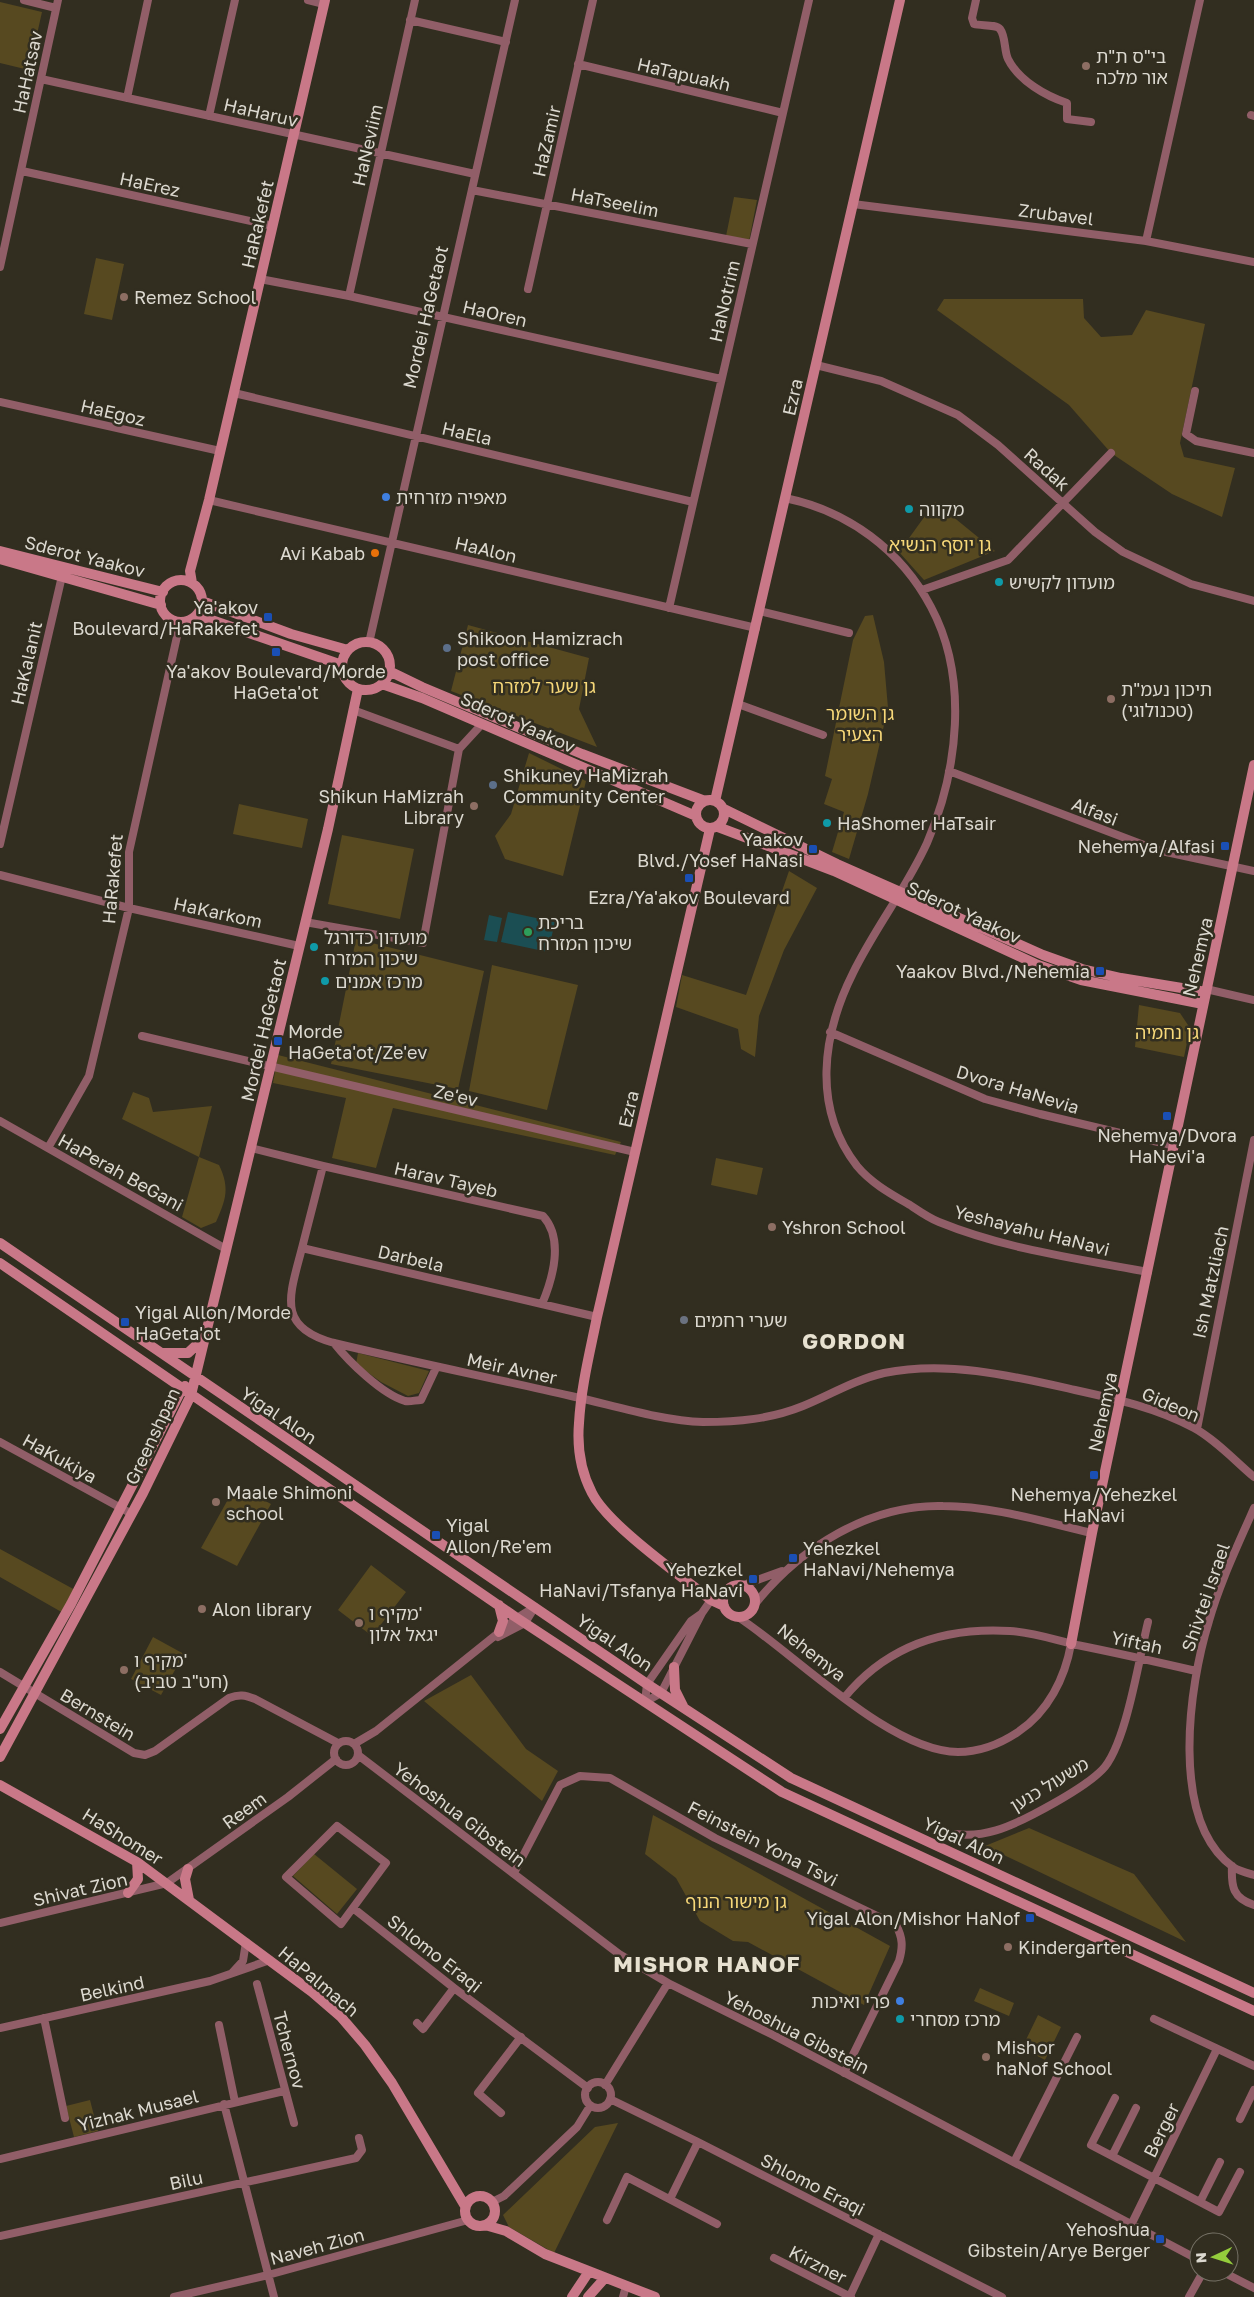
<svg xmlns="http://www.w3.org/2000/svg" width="1254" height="2297" viewBox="0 0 1254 2297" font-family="'Golos Text','Noto Sans Hebrew',sans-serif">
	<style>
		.green { fill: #574920 }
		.water { fill: #1b4e53 }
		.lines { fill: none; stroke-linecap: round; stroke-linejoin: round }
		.street { stroke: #915e68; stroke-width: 8 }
		.secondary { stroke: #c97888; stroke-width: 10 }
		.education-dot { fill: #8d6e63; stroke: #322e20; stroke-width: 2 }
		.shop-dot { fill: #3f7fe0; stroke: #322e20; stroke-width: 2 }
		.culture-dot { fill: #0f9aa8; stroke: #322e20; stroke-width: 2 }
		.food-dot { fill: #e8710a; stroke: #322e20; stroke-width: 2 }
		.transit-dot { fill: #1a4fb4; stroke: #322e20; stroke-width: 2 }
		.service-dot { fill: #5c6f8a; stroke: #322e20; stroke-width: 2 }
		.leisure-dot { fill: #2e9e5b; stroke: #322e20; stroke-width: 2 }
		.worship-dot { fill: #6b7280; stroke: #322e20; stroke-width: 2 }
		.labels { text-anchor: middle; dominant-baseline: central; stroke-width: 5; stroke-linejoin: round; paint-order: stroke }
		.poi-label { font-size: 18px; fill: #dcd9d0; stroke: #322e20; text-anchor: start }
		.street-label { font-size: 18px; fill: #dcd9d0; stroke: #322e20 }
		.park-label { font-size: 18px; fill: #f7d879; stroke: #322e20 }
		.district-label { font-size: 22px; font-weight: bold; letter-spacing: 1px; fill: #e7e1d0; stroke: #322e20 }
	</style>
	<rect width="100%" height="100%" fill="#322e20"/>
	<path class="green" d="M0 2 42 12 29 70 0 63Z
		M734 197 757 200 749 241 726 236Z
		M96 258 124 264 112 320 84 314Z
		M944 299H1083L1084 318 1101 337 1132 335 1146 310 1205 324 1180 443 1184 457 1235 468 1222 517 1172 494 1111 453 1069 405 937 310Z
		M935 502 995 551 924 580 899 552Z
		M873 615 884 662 888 708 868 794 849 859 832 852 844 812 824 804 832 779 825 776 853 640 865 616Z
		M468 625 589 658 579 709 597 747 451 691Z
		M529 753 586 781 563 876 505 859 495 836 511 814Z
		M239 804 308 819 302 848 233 834Z
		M342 835 414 849 400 919 328 904Z
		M789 871 817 888 784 950 759 1016 755 1057 741 1049 738 1029 676 1007 682 975 746 995Z
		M356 939 484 971 458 1089 331 1064Z
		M492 965 578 985 547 1110 469 1091Z
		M1139 1005 1180 1013 1190 1028 1184 1057 1135 1047Z
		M278 1055 621 1142 615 1155 393 1108 376 1168 332 1158 346 1098 273 1083Z
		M133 1092 149 1098 153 1112 212 1106 199 1157 219 1165C230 1188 226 1199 216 1222L201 1228 182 1217 199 1157 122 1119Z
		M716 1158 763 1168 757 1195 711 1185Z
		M358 1353 429 1371 419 1393 408 1396 381 1382 356 1364Z
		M236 1485 271 1504 237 1566 201 1548Z
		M0 1549 77 1591 65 1614 0 1577Z
		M371 1565 406 1592 372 1636 338 1610Z
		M153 1637 184 1654 161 1695 131 1679Z
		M471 1675 526 1749 558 1771 542 1801 424 1701Z
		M653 1815 890 1946 864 2005 748 1942 733 1941 700 1921 676 1878 645 1854Z
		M1029 1828 1134 1874 1186 1942 985 1846Z
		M314 1854 357 1889 337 1914 293 1876Z
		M980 1988 1014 2003 1009 2016 974 2001Z
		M1038 2015 1061 2027 1045 2060 1022 2048Z
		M90 2100 98 2131 74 2137 66 2106Z
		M618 2123 554 2253 509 2227 503 2215 595 2127Z"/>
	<path class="water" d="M508 912 555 922 548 952 501 942Z
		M489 915 502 918 497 942 484 940Z"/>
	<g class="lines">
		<path class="street" d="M24 0 56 8
			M308 0 324 4
			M976 0 972 18 974 24C981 26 996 24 1000 29 1006 37 1004 51 1008 59 1019 81 1046 96 1067 103V119L1091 122
			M410 20 506 42
			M578 64 783 113
			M41 79 475 174
			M127 98 148 0
			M1251 115 1254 116
			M209 116 235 0
			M22 171 273 226
			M472 190 752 244
			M853 204 1146 241 1254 262
			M1146 241 1200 0
			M0 267 58 0
			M260 279 349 296 721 379
			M528 289 593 0
			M349 296 415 0
			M816 365 881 381 958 415 998 445 1095 532 1123 552 1191 584 1254 601
			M1195 391 1186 434 1196 441 1254 453
			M234 393 693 502
			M0 402 220 451
			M785 498C848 511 901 550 931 607 969 678 958 771 927 843 906 889 875 928 853 973 822 1035 812 1108 857 1166 871 1183 891 1194 910 1205 919 1211 929 1218 939 1222 1005 1249 1079 1259 1148 1272
			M209 500 756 628
			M922 590 1008 560 1111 453
			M669 608 809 0
			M759 611 849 633
			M172 620 178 632
			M369 643 515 0
			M738 704 823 735
			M353 710 459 749
			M949 771 1157 850 1254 871
			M0 844 62 576
			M0 875 129 908 299 946
			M305 922 423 943 459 749 482 724
			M1206 989 1254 1000
			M830 1032 985 1099 1040 1114 1175 1146
			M142 1036 635 1152
			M0 1121 226 1249
			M48 1148 89 1076 129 908V852L178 632 185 621
			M251 1148 323 1166 543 1216C564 1239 553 1278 542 1304
			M323 1166 302 1248 597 1317
			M302 1248C290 1295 275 1327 334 1343 413 1362 492 1378 571 1396 612 1405 662 1421 703 1422 738 1422 771 1419 803 1406 830 1395 854 1380 884 1373 947 1360 1013 1376 1075 1390 1116 1399 1157 1408 1194 1428 1216 1440 1235 1461 1254 1477
			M334 1343C349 1362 382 1394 405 1401 410 1402 416 1400 421 1400L436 1368
			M1197 1429 1254 1140
			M0 1442 132 1514
			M1254 1508C1238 1545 1220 1582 1209 1621 1189 1685 1169 1821 1233 1867 1239 1871 1247 1873 1254 1875
			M741 1586 782 1571
			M755 1604C800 1548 869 1504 943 1506 993 1506 1044 1522 1092 1533
			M738 1617C795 1654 890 1752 958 1752 979 1752 1000 1744 1018 1732 1048 1712 1065 1678 1071 1644
			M498 1637 525 1623 533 1610
			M0 1672 134 1753 145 1755 155 1751 229 1698C239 1694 245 1695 255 1699L338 1743
			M844 1698C887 1645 944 1627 1010 1631 1033 1632 1055 1640 1077 1645 1117 1653 1157 1662 1196 1671
			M645 1702 661 1693 702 1613 711 1600 728 1590
			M645 1702 647 1684 691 1621 701 1614
			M334 1753a12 12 0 1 1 24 0a12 12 0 1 1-24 0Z
			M354 1744 376 1731 517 1618 535 1607
			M358 1755 619 1954 668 1983 773 2035 1199 2260
			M337 1826 386 1863 341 1924 286 1877Z
			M955 1834C984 1838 1009 1827 1034 1814 1055 1803 1085 1787 1102 1770 1126 1746 1139 1658 1148 1622
			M1232 1866C1231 1887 1233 1898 1254 1905
			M514 1873 560 1785 580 1776 610 1778 715 1838 896 1925C903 1938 903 1947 899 1961L844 2073
			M353 1908 454 1988 588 2088
			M0 1923 167 1883 288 1797 336 1759
			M232 1973 243 1961 246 1942
			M257 1984 294 2123
			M44 2018 65 2118
			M1154 2019 1254 2066
			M417 2023 423 2029 454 1988
			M219 2025 235 2102
			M0 2028 210 1981 270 1960
			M585 2095a13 13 0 1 1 26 0a13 13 0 1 1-26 0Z
			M605 2085 668 1983
			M1115 2098 1091 2145 1219 2212 1240 2172
			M610 2099 698 2142 1002 2297
			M224 2104 274 2297
			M501 2113 478 2093 521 2037
			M1240 2119 1254 2090
			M1112 2156 1136 2108
			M0 2159 284 2091
			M1014 2162 1077 2037
			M670 2199 698 2142
			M492 2202 504 2196 577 2127 590 2106
			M1200 2202 1220 2162
			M607 2220 627 2177 717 2224
			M1132 2223 1217 2049
			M0 2236 356 2158 362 2150 359 2138
			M774 2258 851 2297
			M1223 2272 1254 2288
			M850 2296 879 2234
			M174 2297 268 2275 468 2220
			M623 2297 626 2286
			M1189 2297 1203 2272"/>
		<path class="secondary" d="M0 551 163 592
			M0 559 161 605
			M160 601a21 21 0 1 1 42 0a21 21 0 1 1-42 0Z
			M192 583 190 571 209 500 325 0
			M202 601 291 634 348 650
			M197 615 342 665
			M342 666a24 24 0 1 1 48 0a24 24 0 1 1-48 0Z
			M389 671 422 687 582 754 705 801
			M382 684 422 698 696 816
			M696 814a14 14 0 1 1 28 0a14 14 0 1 1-28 0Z
			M715 801 900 0
			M724 809 837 864 1043 955 1082 969 1121 978 1206 992
			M718 827 834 871 1038 965 1081 980 1203 1004
			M710 829 597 1317C590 1352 581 1387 579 1423 577 1447 581 1472 592 1493 608 1525 681 1576 711 1600L724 1606
			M0 1243 647 1684 791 1778 1254 1993
			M0 1263 517 1618 782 1792 1254 2011
			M162 1353H188L204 1338
			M723 1601a16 16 0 1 1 32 0a16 16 0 1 1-32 0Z
			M499 1605 503 1621 499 1632
			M1071 1644 1092 1533 1254 765
			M674 1667 675 1690 683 1706
			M0 1729 71 1604 182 1389 185 1386
			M0 1757 143 1493 191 1395 328 829 358 689
			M0 1785 137 1862 312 1992 341 2017 365 2045 392 2083 465 2206
			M188 1869 185 1879 189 1900
			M128 1893 138 1879 137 1862
			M465 2211a15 15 0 1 1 30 0a15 15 0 1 1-30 0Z
			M485 2225 506 2231 545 2254 655 2297
			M572 2297 588 2273
			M588 2297 604 2279"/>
	</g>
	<g class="education-dot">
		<circle cx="1086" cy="66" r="5"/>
		<circle cx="124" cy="297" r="5"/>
		<circle cx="1111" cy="699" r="5"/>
		<circle cx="474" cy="806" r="5"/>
		<circle cx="772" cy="1227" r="5"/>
		<circle cx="216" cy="1502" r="5"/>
		<circle cx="202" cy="1609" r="5"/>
		<circle cx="359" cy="1623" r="5"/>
		<circle cx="124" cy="1670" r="5"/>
		<circle cx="1008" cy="1947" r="5"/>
		<circle cx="986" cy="2057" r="5"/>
	</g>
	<g class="shop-dot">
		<circle cx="386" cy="497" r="5"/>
		<circle cx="900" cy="2001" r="5"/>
	</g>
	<g class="culture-dot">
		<circle cx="909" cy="509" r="5"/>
		<circle cx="999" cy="582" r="5"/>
		<circle cx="827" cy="823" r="5"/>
		<circle cx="314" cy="947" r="5"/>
		<circle cx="325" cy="981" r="5"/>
		<circle cx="900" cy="2019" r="5"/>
	</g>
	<circle class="food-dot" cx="375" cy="553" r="5"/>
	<g class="transit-dot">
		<rect x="263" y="612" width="10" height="10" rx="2.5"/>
		<rect x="271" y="647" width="10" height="10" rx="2.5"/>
		<rect x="1220" y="841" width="10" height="10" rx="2.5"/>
		<rect x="808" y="844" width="10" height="10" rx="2.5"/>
		<rect x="684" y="873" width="10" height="10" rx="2.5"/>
		<rect x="1095" y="966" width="10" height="10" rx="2.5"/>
		<rect x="273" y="1036" width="10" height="10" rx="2.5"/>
		<rect x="1162" y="1111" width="10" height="10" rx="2.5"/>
		<rect x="120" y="1317" width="10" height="10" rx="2.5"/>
		<rect x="1089" y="1470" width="10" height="10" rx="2.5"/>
		<rect x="431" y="1530" width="10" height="10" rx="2.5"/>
		<rect x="788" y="1553" width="10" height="10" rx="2.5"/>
		<rect x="748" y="1574" width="10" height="10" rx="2.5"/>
		<rect x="1025" y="1913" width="10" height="10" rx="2.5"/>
		<rect x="1155" y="2234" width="10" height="10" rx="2.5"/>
	</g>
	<g class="service-dot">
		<circle cx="447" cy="648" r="5"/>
		<circle cx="493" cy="785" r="5"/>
	</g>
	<circle class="leisure-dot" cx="528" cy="932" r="5"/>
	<circle class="worship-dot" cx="684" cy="1320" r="5"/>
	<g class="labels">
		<g class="poi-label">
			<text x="1096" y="56">בי"ס ת"ת<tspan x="1096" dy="21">אור מלכה</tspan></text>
			<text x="134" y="297">Remez School</text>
			<text x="396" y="497">מאפיה מזרחית</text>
			<text x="919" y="509">מקווה</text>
			<text x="365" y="553" text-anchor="end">Avi Kabab</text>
			<text x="1009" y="582">מועדון לקשיש</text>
			<text x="258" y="607" text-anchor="end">Ya'akov<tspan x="258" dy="21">Boulevard/HaRakefet</tspan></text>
			<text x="457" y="638">Shikoon Hamizrach<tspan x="457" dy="21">post office</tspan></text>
			<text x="276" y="671" text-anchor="middle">Ya'akov Boulevard/Morde<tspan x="276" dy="21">HaGeta'ot</tspan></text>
			<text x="1121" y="689">תיכון נעמ"ת<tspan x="1121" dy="21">(טכנולוגי)</tspan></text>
			<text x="503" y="775">Shikuney HaMizrah<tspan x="503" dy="21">Community Center</tspan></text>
			<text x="464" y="796" text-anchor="end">Shikun HaMizrah<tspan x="464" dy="21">Library</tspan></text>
			<text x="837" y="823">HaShomer HaTsair</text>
			<text x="803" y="839" text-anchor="end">Yaakov<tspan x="803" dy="21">Blvd./Yosef HaNasi</tspan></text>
			<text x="1215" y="846" text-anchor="end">Nehemya/Alfasi</text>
			<text x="689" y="897" text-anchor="middle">Ezra/Ya'akov Boulevard</text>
			<text x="538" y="922">בריכת<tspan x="538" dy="21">שיכון המזרח</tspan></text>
			<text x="324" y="937">מועדון כדורגל<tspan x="324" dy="21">שיכון המזרח</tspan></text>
			<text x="1090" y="971" text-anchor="end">Yaakov Blvd./Nehemia</text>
			<text x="335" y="981">מרכז אמנים</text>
			<text x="288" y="1031">Morde<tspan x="288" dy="21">HaGeta'ot/Ze'ev</tspan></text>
			<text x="1167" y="1135" text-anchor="middle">Nehemya/Dvora<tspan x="1167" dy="21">HaNevi'a</tspan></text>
			<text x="782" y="1227">Yshron School</text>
			<text x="135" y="1312">Yigal Allon/Morde<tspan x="135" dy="21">HaGeta'ot</tspan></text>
			<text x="694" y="1320">שערי רחמים</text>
			<text x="226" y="1492">Maale Shimoni<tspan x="226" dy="21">school</tspan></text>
			<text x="1094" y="1494" text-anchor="middle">Nehemya/Yehezkel<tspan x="1094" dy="21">HaNavi</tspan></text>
			<text x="446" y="1525">Yigal<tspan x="446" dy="21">Allon/Re'em</tspan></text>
			<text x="803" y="1548">Yehezkel<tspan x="803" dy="21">HaNavi/Nehemya</tspan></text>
			<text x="743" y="1569" text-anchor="end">Yehezkel<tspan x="743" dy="21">HaNavi/Tsfanya HaNavi</tspan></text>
			<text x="212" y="1609">Alon library</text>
			<text x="369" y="1613">מקיף ו'<tspan x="369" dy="21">יגאל אלון</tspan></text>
			<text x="134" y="1660">מקיף ו'<tspan x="134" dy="21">(חט"ב טביב)</tspan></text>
			<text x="1020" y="1918" text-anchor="end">Yigal Alon/Mishor HaNof</text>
			<text x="1018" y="1947">Kindergarten</text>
			<text x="890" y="2001" text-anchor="end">פרי ואיכות</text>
			<text x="910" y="2019">מרכז מסחרי</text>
			<text x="996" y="2047">Mishor<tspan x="996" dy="21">haNof School</tspan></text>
			<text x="1150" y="2229" text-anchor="end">Yehoshua<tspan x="1150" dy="21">Gibstein/Arye Berger</tspan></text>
		</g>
		<g class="street-label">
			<text transform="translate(27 72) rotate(-78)">HaHatsav</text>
			<text transform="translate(684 74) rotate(13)">HaTapuakh</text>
			<text transform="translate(261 112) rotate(13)">HaHaruv</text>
			<text transform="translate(546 141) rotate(-77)">HaZamir</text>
			<text transform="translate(367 145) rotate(-77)">HaNeviim</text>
			<text transform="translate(150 184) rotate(12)">HaErez</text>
			<text transform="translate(615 202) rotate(11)">HaTseelim</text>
			<text transform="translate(1056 214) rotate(7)">Zrubavel</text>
			<text transform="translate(257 224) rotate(-77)">HaRakefet</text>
			<text transform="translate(724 301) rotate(-77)">HaNotrim</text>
			<text transform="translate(495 313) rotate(13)">HaOren</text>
			<text transform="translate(425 317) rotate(-77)">Mordei HaGetaot</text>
			<text transform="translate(792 397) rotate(-77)">Ezra</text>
			<text transform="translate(113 412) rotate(13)">HaEgoz</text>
			<text transform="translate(467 433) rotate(13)">HaEla</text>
			<text transform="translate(1047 469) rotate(42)">Radak</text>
			<text transform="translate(486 549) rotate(13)">HaAlon</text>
			<text transform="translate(85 556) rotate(14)">Sderot Yaakov</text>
			<text transform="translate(26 663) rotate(-77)">HaKalanit</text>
			<text transform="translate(518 722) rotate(24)">Sderot Yaakov</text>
			<text transform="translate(1095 811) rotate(21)">Alfasi</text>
			<text transform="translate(112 879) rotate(-85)">HaRakefet</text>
			<text transform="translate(218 912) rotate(12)">HaKarkom</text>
			<text transform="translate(964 912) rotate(25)">Sderot Yaakov</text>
			<text transform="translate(1197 957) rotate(-77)">Nehemya</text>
			<text transform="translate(263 1030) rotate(-77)">Mordei HaGetaot</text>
			<text transform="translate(1018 1089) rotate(17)">Dvora HaNevia</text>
			<text transform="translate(456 1095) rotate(13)">Ze'ev</text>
			<text transform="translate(628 1109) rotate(-77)">Ezra</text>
			<text transform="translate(121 1172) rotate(29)">HaPerah BeGani</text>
			<text transform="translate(446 1179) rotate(13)">Harav Tayeb</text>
			<text transform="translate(1032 1230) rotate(14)">Yeshayahu HaNavi</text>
			<text transform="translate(411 1258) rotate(13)">Darbela</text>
			<text transform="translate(1210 1282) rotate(-78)">Ish Matzliach</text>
			<text transform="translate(512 1368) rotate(12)">Meir Avner</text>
			<text transform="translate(1171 1404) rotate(23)">Gideon</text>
			<text transform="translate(1102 1412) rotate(-78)">Nehemya</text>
			<text transform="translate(279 1415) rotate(34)">Yigal Alon</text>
			<text transform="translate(152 1436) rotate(-65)">Greenshpan</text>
			<text transform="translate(60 1458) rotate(29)">HaKukiya</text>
			<text transform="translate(1205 1597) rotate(-71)">Shivtei Israel</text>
			<text transform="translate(615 1642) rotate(34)">Yigal Alon</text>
			<text transform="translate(1137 1642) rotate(12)">Yiftah</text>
			<text transform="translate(812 1652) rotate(38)">Nehemya</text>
			<text transform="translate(98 1714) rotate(31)">Bernstein</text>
			<text transform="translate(1049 1784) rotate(-31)">משעול כנען</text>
			<text transform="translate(244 1810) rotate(-36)">Reem</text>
			<text transform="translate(460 1814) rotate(37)">Yehoshua Gibstein</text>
			<text transform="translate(123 1836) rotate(32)">HaShomer</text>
			<text transform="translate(964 1840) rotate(25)">Yigal Alon</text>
			<text transform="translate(763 1843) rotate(27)">Feinstein Yona Tsvi</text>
			<text transform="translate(80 1889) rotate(-13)">Shivat Zion</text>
			<text transform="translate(435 1953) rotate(38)">Shlomo Eraqi</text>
			<text transform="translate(319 1981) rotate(40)">HaPalmach</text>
			<text transform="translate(112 1988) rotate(-12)">Belkind</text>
			<text transform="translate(797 2032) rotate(27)">Yehoshua Gibstein</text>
			<text transform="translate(290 2050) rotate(75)">Tchernov</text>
			<text transform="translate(138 2110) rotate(-14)">Yizhak Musael</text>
			<text transform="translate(1161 2130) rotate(-64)">Berger</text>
			<text transform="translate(186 2180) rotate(-12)">Bilu</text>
			<text transform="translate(813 2184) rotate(27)">Shlomo Eraqi</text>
			<text transform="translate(317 2246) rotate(-15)">Naveh Zion</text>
			<text transform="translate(818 2264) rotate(27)">Kirzner</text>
		</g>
		<g class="park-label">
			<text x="940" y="544">גן יוסף הנשיא</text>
			<text x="544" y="686">גן שער למזרח</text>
			<text x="860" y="713">גן השומר<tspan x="860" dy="21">הצעיר</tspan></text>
			<text x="1167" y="1032">גן נחמיה</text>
			<text x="736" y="1901">גן מישור הנוף</text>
		</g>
		<g class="district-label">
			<text x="854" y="1340">GORDON</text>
			<text x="707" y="1963">MISHOR HANOF</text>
		</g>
	</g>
	<g transform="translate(1214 2257) rotate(266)"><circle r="24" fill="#322e20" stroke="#767266"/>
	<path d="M0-4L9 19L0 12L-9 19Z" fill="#94cc3c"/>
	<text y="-8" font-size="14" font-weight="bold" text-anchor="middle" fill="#dcd9d0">N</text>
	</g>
</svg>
